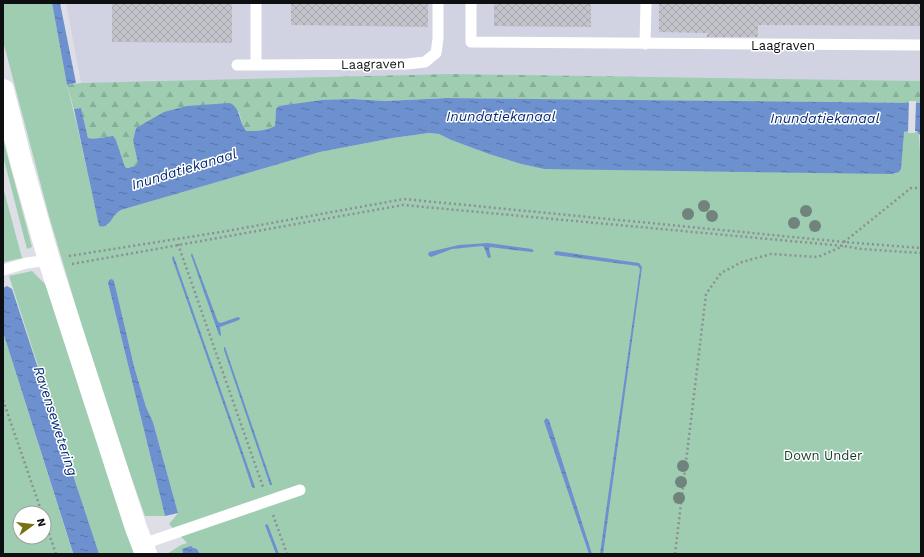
<svg xmlns="http://www.w3.org/2000/svg" width="924" height="557" viewBox="0 0 924 557" font-family="'Work Sans',sans-serif">
	<style>
		.built { fill: #d1d3e2 }
		.green { fill: #9ecdb1; fill-rule: evenodd }
		.forest { fill: url(#forest-firs) }
		.water { fill: url(#water-ripples) }
		.pier { fill: #dedfe6 }
		.building { fill: url(#building-cross-hatch) }
		.lines { fill: none; stroke-linecap: round; stroke-linejoin: round }
		.path { stroke: #8e8f94; stroke-width: 2.5; stroke-dasharray: 2 3; stroke-linecap: butt }
		.lane { stroke: #fff; stroke-width: 11 }
		.secondary { stroke: #fff; stroke-width: 22 }
		.tree { fill: #70847d }
		.labels { text-anchor: middle; dominant-baseline: central; stroke-width: 3; stroke-linejoin: round; paint-order: stroke }
		.street-label { font-size: 13px; fill: #0e0f11; stroke: #fff }
		.park-label { font-size: 13px; fill: #163927; stroke: #fff }
		.water-label { font-size: 14px; font-style: italic; fill: #052c75; stroke: #fff }
	</style>
	<defs>
		<pattern id="forest-firs" width="22" height="20" patternUnits="userSpaceOnUse"><rect width="22" height="20" fill="#9ecdb1"/><path d="M5 1l3.5 6h-7zM16 11l3.5 6h-7z" fill="#87af97"/></pattern>
		<pattern id="water-ripples" width="26" height="14" patternUnits="userSpaceOnUse"><rect width="26" height="14" fill="#6d90cf"/><path d="M2 4q2-2 4 0t4 0M15 11q2-2 4 0t4 0" fill="none" stroke="#5874a7"/></pattern>
		<pattern id="building-cross-hatch" width="8" height="8" patternUnits="userSpaceOnUse"><rect width="8" height="8" fill="#c2c3cb"/><path d="M0 0l8 8M0 8l8-8" fill="none" stroke="#a6a6ad"/></pattern>
	</defs>
	<rect width="100%" height="100%" fill="#dedfe6"/>
	<path class="built" d="M66 3H921V103L447 98 81 83Z"/>
	<path class="green" d="M3 3H52L67 85 77 125 99 225H108L116 213 121 210 320 152 393 138 429 133 439 134 451 140 489 154 521 164 544 169 903 134 906 131 919 132 921 174V554H200L197 549H182L183 554H167L181 545 187 543 169 524 178 513 153 422 146 407 134 366 114 282 109 280 108 283 165 516H145L103 397 49 216 3 41Z
		M3 139 32 247 27 249 3 156Z
		M3 187 22 258 4 262 3 257Z
		M32 271 46 285 138 554H99L96 546 9 276Z
		M3 332 73 554H3ZM20 513H44V537H20Z"/>
	<path class="forest" d="M451 74 921 81V103L447 98 385 101 353 99 276 109 275 126C266 131 257 131 247 131L243 127 239 112 139 127 136 128 133 140 139 163C135 167 130 169 125 167L116 140 104 137 94 140 88 138 81 108 74 109 67 85 81 83Z"/>
	<path class="water" d="M52 3H60L76 83 67 85Z
		M447 98 921 103V174L920 170V135L917 131H909L904 132 901 169 899 172 892 174 544 169 521 164 489 154 451 140 439 134 429 133 393 138 320 152 121 210C111 215 111 229 99 226L74 109 81 108 88 138C96 140 104 137 113 136L116 140 125 167 128 168 135 166 138 163 133 140 136 128 164 112 187 106 230 103C242 109 238 123 247 131 257 131 266 131 275 126L276 109 279 106 322 100 353 99 385 101Z
		M488 243 532 249 534 251 532 252 490 247 489 249 491 257 489 258H488L484 247 482 246 452 249 431 257 428 255 429 252 459 245Z
		M556 251 639 263 642 267 603 554H600L640 269 638 266 555 255 554 253Z
		M192 253 218 322 221 323 238 317 240 318 239 320 220 327 221 336 219 335 191 255Z
		M173 256 174 257 255 487 254 488 252 487 242 457 172 258Z
		M112 279 114 281 134 366 146 407 153 422 178 513 165 516 108 283 109 280Z
		M7 286 12 289 99 554H73V553L3 332V288Z
		M225 347 272 484V485H270L224 350V347Z
		M546 418 549 420 592 554H589L544 421Z
		M267 524 268 525 279 554H276L265 525Z
		M191 546 193 548 197 549 200 554H183L182 549Z"/>
	<path class="pier" d="M909 101H916L915 133H908Z"/>
	<path class="building" d="M112 3H232V43L112 42Z
		M291 3H428V27L291 25Z
		M494 3H591V27L494 26Z
		M659 3H921V26L758 25V37H707V33L659 32Z"/>
	<g class="lines">
		<path class="path" d="M844 242 911 188H921
			M178 244 263 487
			M69 256 227 231 404 199 844 242 921 248
			M72 264 403 205 844 246 861 249 921 253
			M3 400 42 513
			M273 515 287 554
			M44 519 56 554
			M675 554 706 294 721 273 742 262 771 254 818 257 843 246"/>
		<path class="lane" d="M471 3V42L921 45
			M645 44 646 3
			M237 65H256V3
			M256 65 407 64 425 62 436 53 438 39V3
			M3 270 27 263 49 260
			M143 544 300 490"/>
		<path class="secondary" d="M3 90 22 165 49 260 136 528 146 554"/>
	</g>
	<g class="tree">
		<circle cx="704" cy="206" r="6"/>
		<circle cx="806" cy="211" r="6"/>
		<circle cx="688" cy="214" r="6"/>
		<circle cx="712" cy="216" r="6"/>
		<circle cx="794" cy="223" r="6"/>
		<circle cx="815" cy="226" r="6"/>
		<circle cx="683" cy="466" r="6"/>
		<circle cx="681" cy="482" r="6"/>
		<circle cx="679" cy="498" r="6"/>
	</g>
	<g class="labels">
		<g class="street-label">
			<text x="783" y="45">Laagraven</text>
			<text transform="translate(373 64) rotate(-1)">Laagraven</text>
		</g>
		<g class="park-label">
			<text x="823" y="455">Down Under</text>
		</g>
		<g class="water-label">
			<text x="501" y="116">Inundatiekanaal</text>
			<text x="825" y="118">Inundatiekanaal</text>
			<text transform="translate(184 169) rotate(-17)">Inundatiekanaal</text>
			<text transform="translate(56 421) rotate(72)">Ravensewetering</text>
		</g>
	</g>
	<rect width="924" height="557" fill="none" stroke="#0e0f11" stroke-width="8"/>
	<g transform="translate(32 525) rotate(75)"><circle r="19" fill="#ffffff" stroke="#9f9fa0"/>
	<path d="M0-3L7 15L0 10L-7 15Z" fill="#767112"/>
	<text y="-6" font-size="11" font-weight="bold" text-anchor="middle" fill="#0e0f11">N</text>
	</g>
</svg>
